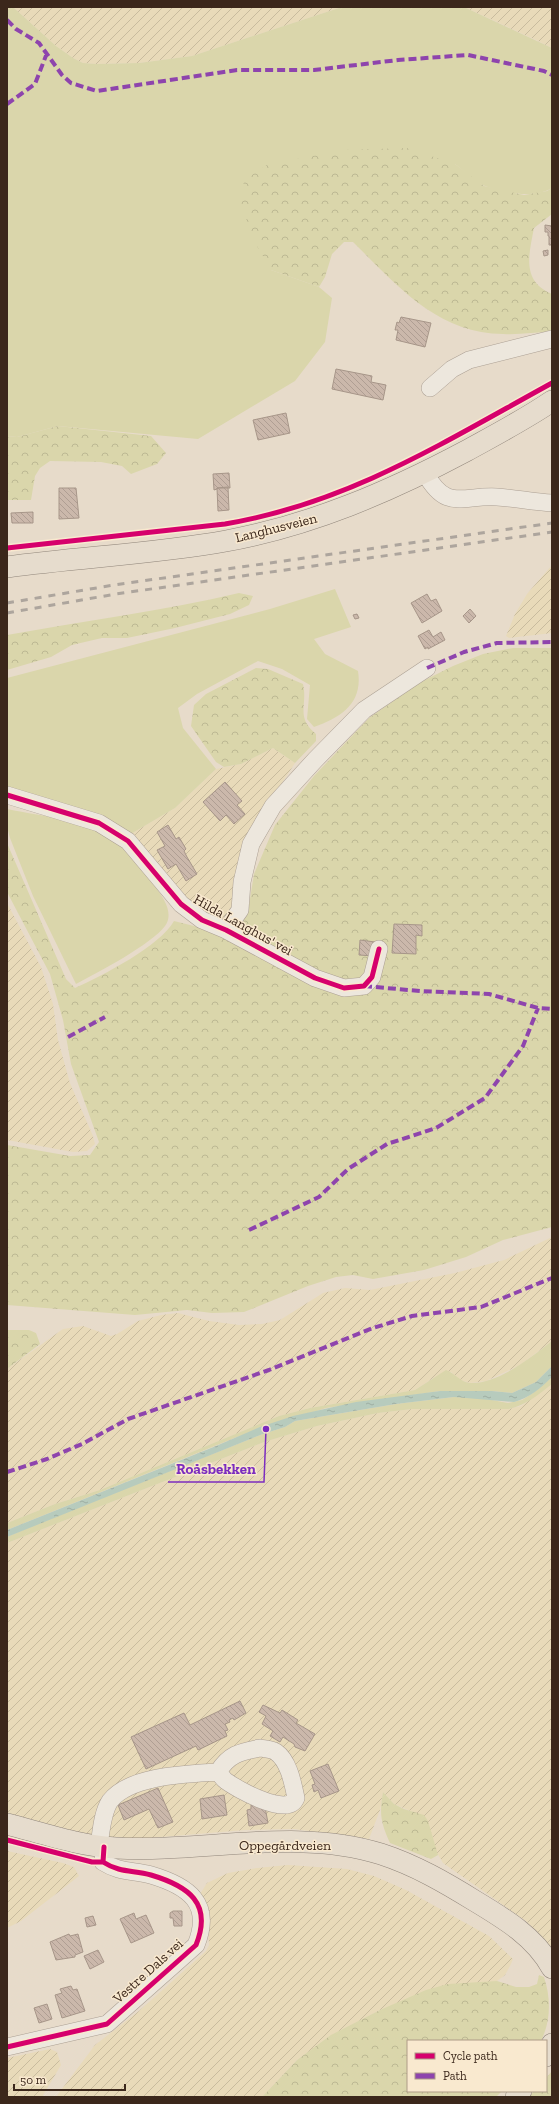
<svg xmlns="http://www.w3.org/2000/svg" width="559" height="2104" viewBox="0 0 559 2104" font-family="'Zilla Slab',serif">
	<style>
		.farmland { fill: url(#farmland-furrows) }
		.grass { fill: #dad6ab }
		.forest { fill: url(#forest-crowns) }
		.water { fill: url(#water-ripples) }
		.building { fill: url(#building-back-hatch); stroke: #a79689 }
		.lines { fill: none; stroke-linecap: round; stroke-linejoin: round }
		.minor-casing { stroke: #aca094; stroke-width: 18 }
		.major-casing { stroke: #91867b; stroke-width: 22 }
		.minor { stroke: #ede7dd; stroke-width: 17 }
		.major { stroke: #e6dccd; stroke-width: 21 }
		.rail { stroke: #ada59d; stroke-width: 3; stroke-dasharray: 7 7; stroke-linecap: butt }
		.quiet { stroke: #8e44ad; stroke-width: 4; stroke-dasharray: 8 4; stroke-linecap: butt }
		.cycleway-casing { stroke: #f9e9cf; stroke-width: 8 }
		.cycleway { stroke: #d6006c; stroke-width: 5 }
		.labels { text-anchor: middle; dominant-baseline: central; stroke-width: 3; stroke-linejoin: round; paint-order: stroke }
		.street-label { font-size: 14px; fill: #3b271b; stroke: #f9e9cf }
		.leader { fill: none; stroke: #7b2cbf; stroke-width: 1.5 }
		.callout-dot { fill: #7b2cbf; stroke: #f9e9cf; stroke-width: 1.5 }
		.callout-label { font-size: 15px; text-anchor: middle; font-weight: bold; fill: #7b2cbf; stroke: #f9e9cf; stroke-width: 3; stroke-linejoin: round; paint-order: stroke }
	</style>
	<defs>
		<pattern id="farmland-furrows" width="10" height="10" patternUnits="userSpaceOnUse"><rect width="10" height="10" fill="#e8dab9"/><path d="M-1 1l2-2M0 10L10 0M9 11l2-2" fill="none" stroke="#c8bb9e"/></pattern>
		<pattern id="forest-crowns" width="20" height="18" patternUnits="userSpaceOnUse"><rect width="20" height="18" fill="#dad6ab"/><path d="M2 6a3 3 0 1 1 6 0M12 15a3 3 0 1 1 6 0" fill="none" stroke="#bcb893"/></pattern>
		<pattern id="water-ripples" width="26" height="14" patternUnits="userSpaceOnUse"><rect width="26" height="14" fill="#b7cbbd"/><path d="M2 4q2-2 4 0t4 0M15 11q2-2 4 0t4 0" fill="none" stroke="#9eaea2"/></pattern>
		<pattern id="building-back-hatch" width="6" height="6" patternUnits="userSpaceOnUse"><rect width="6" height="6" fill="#cbb8ab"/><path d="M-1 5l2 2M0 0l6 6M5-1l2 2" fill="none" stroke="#af9e93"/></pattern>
	</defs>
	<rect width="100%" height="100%" fill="#e7dbca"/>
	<path class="farmland" d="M13 7H342L192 56 139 63 97 64 83 63 73 58 56 46Z
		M464 7H552V48L536 40Z
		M552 565V633L509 638 506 636 515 614 527 594Z
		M273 748 295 763 280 786 232 909 225 921 208 916 191 903 129 835 175 808 216 769 241 764Z
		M7 903 41 967 53 1004 58 1040 70 1083 93 1136 95 1144 87 1151 73 1152 7 1140Z
		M552 1237V1341L520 1365 486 1381 470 1383 460 1380 451 1372 433 1378 415 1390 310 1408 279 1416 100 1490 55 1504 7 1523V1369L63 1329 83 1326 111 1336 117 1334 138 1321 161 1315 178 1313 209 1321 239 1325 262 1324 280 1320 323 1293 345 1288 370 1290 455 1273 504 1260Z
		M552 1384V1948L526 1921 443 1863 413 1812 394 1804 383 1792 380 1810 369 1839 294 1829 245 1830 137 1839 100 1838 7 1813V1543L264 1442 317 1426 378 1413 412 1409H509L521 1406Z
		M7 1851 63 1863 74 1867 79 1876 21 1921 7 1928Z
		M288 1865 347 1869 374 1876 406 1890 489 1936 513 1959 510 1966 505 1975 497 1981 380 2010 332 2035 297 2060 262 2097H56L95 2045 139 2011 206 1951 209 1945 208 1931 200 1894 207 1883 228 1873 257 1868Z
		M50 2049 57 2052 61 2065 42 2097H7V2058Z"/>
	<path class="grass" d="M7 7H13L56 46 73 58 83 63 97 64 139 63 192 56 342 7H464L552 48V188C534 199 504 193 485 186 475 182 464 171 455 164L271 270 319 287 332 298 325 342 295 381 198 439 58 426 17 437 7 436Z
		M335 589 351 627 314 639 325 654 358 671C363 703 342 717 314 727L307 719 310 685 282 669 258 661 197 694 178 708 183 728 216 769 175 808 129 835 7 791V678L270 609Z
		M7 809C45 817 91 820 121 845 135 856 145 874 156 888 164 898 174 914 165 926 152 944 97 973 76 984L33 896 10 838 7 827Z
		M552 1341V1366L536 1382 512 1393 492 1391H440L326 1408 237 1437 7 1530V1523L55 1504 100 1490 279 1416 310 1408 415 1390 446 1370C455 1373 460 1382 470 1383 499 1384 531 1357 552 1341Z
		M552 1377V1384C538 1395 526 1405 509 1409H412L378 1413 317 1426 264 1442 7 1543V1537L39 1523 263 1434 285 1427 295 1421 396 1404 454 1397 481 1398 508 1403 522 1400 533 1393Z"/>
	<path class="forest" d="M407 148 455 164 484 186 524 195 547 191 552 188V214L534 228C529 254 521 281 552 294V332C536 332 519 335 503 334 436 333 397 285 353 242H344L332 254 325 277 319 287 271 270 258 248 241 206 244 180 267 165 342 150Z
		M58 426 151 436 166 453 157 464 131 474 122 466 101 462 50 461 40 468 35 476 31 500H7V436L17 437Z
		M239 593 253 596 249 605 230 614 175 628 127 638H102L72 645 51 657 7 670V635C84 621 162 611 239 593Z
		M513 648H552V1227L503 1240 466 1257 424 1270 373 1279 353 1275 336 1277 308 1286 244 1312 212 1313 187 1310 135 1315 7 1305V1145L70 1156 90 1155 99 1142 71 1064 63 1020 50 974 7 892V843L66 979 75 988C102 976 160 946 174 921L214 931 234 941 248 911 254 874 275 825 314 776 369 718 419 683 453 666 483 654Z
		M256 668 268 669 303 684C308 705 295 717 316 734V741L295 763 273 748 241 764 224 767 216 762 191 726 194 705 206 694Z
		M7 1330H29L36 1333 40 1344 7 1369Z
		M383 1792 394 1804 404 1809 424 1815 428 1821 438 1855 431 1859 390 1843C381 1823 379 1814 383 1792Z
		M539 1975 544 1977C551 1998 551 2021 541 2041H408V2091H502L496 2097H262L297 2060 331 2035 380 2010 426 1990 448 1984 497 1981 516 1987H529L537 1984Z
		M552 2071V2097H529L534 2091H546V2078Z"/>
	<path class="water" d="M552 1366V1377C541 1388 529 1398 514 1402L454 1397 396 1404 295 1421 285 1427 263 1434 7 1537V1530L216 1446 260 1427 293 1416 356 1402 440 1391H492L512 1393 536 1382Z"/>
	<path class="building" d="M545 225 552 226V245H549V236H548V232H545Z
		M548 250V255L544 256 543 251Z
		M401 317 431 323 425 347 396 340 398 330H395L397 322 399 323Z
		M336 369 372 376 371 382 386 385 383 400 332 389Z
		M286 413 290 433 258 440 253 420Z
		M229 473 230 488H217V489L214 490 213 474Z
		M228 487 229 510 218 511 217 488Z
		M59 488H76L79 518 59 519Z
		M33 512V523H12L11 513Z
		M427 594 431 601 436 599 442 611 422 623 411 603Z
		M470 609 476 616 469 623 463 616Z
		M357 614 359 618 355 619 353 615Z
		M429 630 433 637 441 632 445 640 428 649V647L425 649 418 636Z
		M225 782 242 801 237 805 245 814 234 824 226 815 220 821 203 802Z
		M168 825 176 839 179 837 186 849 184 851 187 857 197 874 186 881 176 864 168 869 157 850 165 846 157 832Z
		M394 924 422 925V936L416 935V954L392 953Z
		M360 940 375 942 374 956 359 955Z
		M240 1701 246 1713 234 1720 233 1718 229 1720 230 1722 225 1724 228 1730 225 1731 227 1736 198 1750 196 1746 146 1769 131 1737 184 1713 190 1725Z
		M263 1705 280 1713 282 1710 298 1720 296 1723 315 1734 305 1751 295 1747 294 1744 283 1737 280 1742 270 1736 273 1731 262 1724 266 1716 259 1712Z
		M328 1764 339 1791 321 1798 318 1790 314 1792 312 1785 315 1784 310 1771Z
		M158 1788 173 1822 158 1828 149 1809 124 1820 118 1805Z
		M224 1795 227 1815 202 1819 200 1799Z
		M260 1804 265 1807 268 1823 249 1826 247 1810 251 1809V1805Z
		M173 1911H182V1926H174L173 1918H170V1913Z
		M134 1913 136 1919 146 1915 154 1933 131 1943 120 1919Z
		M93 1916 96 1925 87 1927 85 1918Z
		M69 1934 70 1936 78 1934 83 1952 75 1955V1957L56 1960 50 1942Z
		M98 1950 104 1962 90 1969 84 1956Z
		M71 1986 73 1990 77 1989 85 2011 62 2018 55 1995 62 1993 60 1989Z
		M47 2004 52 2019 39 2023 34 2008Z"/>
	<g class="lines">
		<g class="minor-casing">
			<path id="minor" d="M430 388 452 369 469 360 552 339
				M425 473C447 512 461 495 497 497 515 498 533 502 552 503
				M7 795 99 823 128 841 181 904 202 920 226 930 315 978 344 988 364 986 372 977 379 949
				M226 930 240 910 242 882 251 844 273 806 315 760 364 710 427 668
				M260 1748C265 1749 271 1749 276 1752 289 1761 293 1784 296 1798 288 1818 237 1789 226 1781 223 1779 221 1775 218 1772 229 1754 240 1752 260 1748Z
				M99 1846C101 1833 102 1813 110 1801 130 1775 188 1774 218 1772
				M7 2047 107 2024 196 1945C213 1903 188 1886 151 1875 133 1870 120 1873 103 1862L104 1847"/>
		</g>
		<g class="major-casing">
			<path id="major" d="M7 567C80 557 154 554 226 541 312 525 389 492 466 451 495 435 524 420 552 401
				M7 1824C42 1833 79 1846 116 1848 203 1853 296 1827 381 1854 415 1865 446 1883 475 1901 505 1919 535 1937 552 1968
				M546 2056 552 2044
				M516 2097 521 2091"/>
		</g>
		<use href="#minor" class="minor"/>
		<use href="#major" class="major"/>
		<path class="rail" d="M7 603 114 585 552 523
			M7 613 116 594 552 532"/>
		<path class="quiet" d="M7 20 16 29 39 43 62 75 71 83 97 91 237 70H314L398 60 468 55 544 71 552 75
			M7 104 35 84 47 53
			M427 668 464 652 497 643 552 642
			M364 986 420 991 489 994 538 1008 552 1009
			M68 1037 105 1017
			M249 1230 319 1197 348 1169 387 1144 436 1128 485 1098 523 1046 538 1008
			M7 1472 47 1459 82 1444 128 1419 269 1370 373 1328 412 1316 481 1307 552 1278"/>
		<g class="cycleway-casing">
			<path id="cycleway" d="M7 548 225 524C349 503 444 442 552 383
				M7 795 99 823 128 841 181 904 202 920 226 930 315 978 344 988 364 986 372 977 379 949
				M7 1840 92 1862H103
				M7 2047 107 2024 196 1945C213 1903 188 1886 151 1875 133 1870 120 1873 103 1862L104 1847"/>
		</g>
		<use href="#cycleway" class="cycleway"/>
	</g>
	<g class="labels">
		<g class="street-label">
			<text transform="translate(276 528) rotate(-14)">Langhusveien</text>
			<text transform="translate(243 925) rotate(29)">Hilda Langhus' vei</text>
			<text x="285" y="1845">Oppegårdveien</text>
			<text transform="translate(148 1971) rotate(-42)">Vestre Dals vei</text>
		</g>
	</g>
	<path class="leader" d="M266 1429L264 1482H168"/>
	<circle class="callout-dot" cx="266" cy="1429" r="4"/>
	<g class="callout-label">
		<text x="216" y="1474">Roåsbekken</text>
	</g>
	<rect width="559" height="2104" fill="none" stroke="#3b271b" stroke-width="16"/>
	<rect x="407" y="2040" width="140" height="52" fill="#f9e9cf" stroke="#ad9b87"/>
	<rect x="415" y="2053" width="20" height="6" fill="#d6006c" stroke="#ad9b87"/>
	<text x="443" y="2060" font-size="12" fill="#3b271b">Cycle path</text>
	<rect x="415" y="2073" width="20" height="6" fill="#8e44ad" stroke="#ad9b87"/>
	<text x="443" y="2080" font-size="12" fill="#3b271b">Path</text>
	<path d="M14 2084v6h111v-6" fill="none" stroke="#3b271b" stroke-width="2"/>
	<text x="20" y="2084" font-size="12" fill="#3b271b" stroke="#f9e9cf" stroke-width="3" paint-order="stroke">50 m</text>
</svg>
